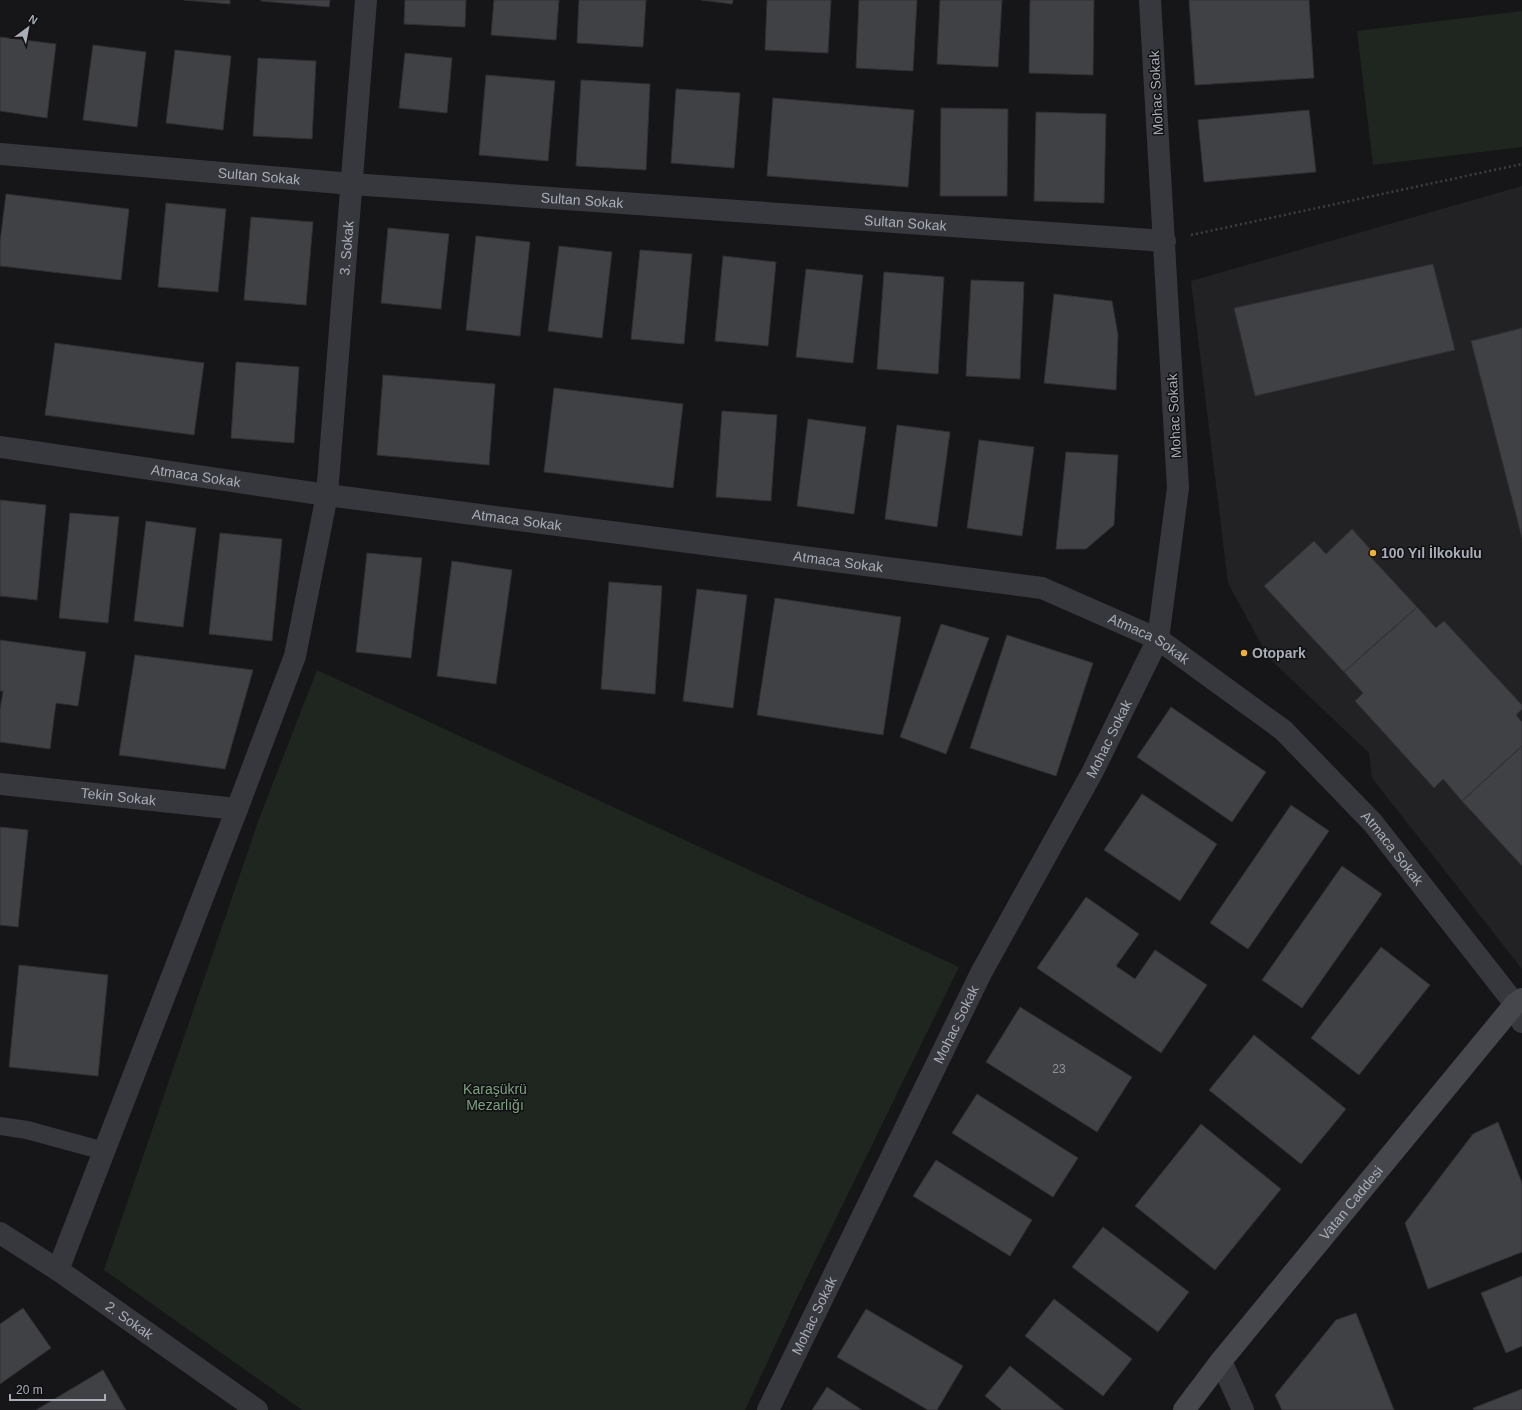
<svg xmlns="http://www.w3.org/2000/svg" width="1522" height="1410" viewBox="0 0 1522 1410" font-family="Helvetica,sans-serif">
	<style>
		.built { fill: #222225 }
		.green { fill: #1e261f }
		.building { fill: #404145; stroke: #303034 }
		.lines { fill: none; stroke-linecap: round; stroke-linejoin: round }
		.path { stroke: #3d3f44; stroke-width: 2.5; stroke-dasharray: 2 3; stroke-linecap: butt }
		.service { stroke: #37383d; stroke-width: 18 }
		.minor { stroke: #37383d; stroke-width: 22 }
		.secondary { stroke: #45474d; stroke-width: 22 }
		.poi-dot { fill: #f2b134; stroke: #111113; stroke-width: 1.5 }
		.labels { text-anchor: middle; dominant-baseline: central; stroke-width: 3; stroke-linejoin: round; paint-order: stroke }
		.number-label { font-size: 12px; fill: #8e929b }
		.street-label { font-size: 14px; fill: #a8adb8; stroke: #111113 }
		.poi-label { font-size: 14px; font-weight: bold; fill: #a8adb8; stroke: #111113; text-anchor: start }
		.park-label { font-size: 14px; fill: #7fa381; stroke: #111113 }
	</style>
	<rect width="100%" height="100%" fill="#161618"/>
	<path class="built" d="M1522 186V969L1372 778 1369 753 1268 657 1228 583 1191 281Z"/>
	<path class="green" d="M1522 11V147L1373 165 1357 31Z
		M317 670 959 967 799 1294 745 1410H302L104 1270 259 819Z"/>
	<path class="building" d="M184 0H230V4Z
		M261 0H330L329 7 261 1Z
		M405 0H466L465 27 404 24Z
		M494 0H559L556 40 491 35Z
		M579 0H646L643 47 577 43Z
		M701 0H733L732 4Z
		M767 0H831L828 53 765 50Z
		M859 0H917L913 71 856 68Z
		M940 0H1002L998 67 937 64Z
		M1030 0H1094L1093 75 1029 73Z
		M1189 0H1309L1314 78 1195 85Z
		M0 37 56 44 47 118 0 111Z
		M93 45 146 52 137 127 83 120Z
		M175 50 231 56 223 130 166 123Z
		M405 53 452 58 447 113 399 108Z
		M258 58 316 61 312 139 253 136Z
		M486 75 555 81 548 161 479 155Z
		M581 80 650 84 646 170 576 166Z
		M676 89 740 93 734 168 671 163Z
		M773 98 914 110 908 187 767 176Z
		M941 108 1008 109 1007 196H940Z
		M1309 110 1316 172 1204 182 1198 120Z
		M1036 112 1106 114 1104 203 1034 201Z
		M6 194 129 209 121 280 0 266V242Z
		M166 203 226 209 218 292 158 287Z
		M251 217 313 222 306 305 244 300Z
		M388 228 449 234 441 309 381 303Z
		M476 236 530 242 520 336 466 330Z
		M559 246 612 252 602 338 548 331Z
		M640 250 692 254 684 344 631 339Z
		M723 256 776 262 768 346 715 341Z
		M1433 264 1455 350 1255 396 1234 308Z
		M806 269 863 275 853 363 796 357Z
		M884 272 944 277 938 374 877 369Z
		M971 280 1024 282 1020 379 966 376Z
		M1054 294 1112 301 1118 335 1116 390 1044 383Z
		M1522 328V538L1471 341Z
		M55 343 204 363 194 435 45 415Z
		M236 362 299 367 294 443 231 438Z
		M383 375 495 384 489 465 377 455Z
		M554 388 683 404 673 488 544 472Z
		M722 411 777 415 771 501 716 497Z
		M808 419 866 427 854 514 797 506Z
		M897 425 950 432 937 527 885 519Z
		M979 440 1034 447 1022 536 967 528Z
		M1066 452 1118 455 1114 525 1086 549H1056Z
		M0 500 46 505 37 600 0 596Z
		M70 513 119 517 108 623 59 618Z
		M146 521 196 528 183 627 134 621Z
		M1352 529 1372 551 1368 554 1417 607 1344 672 1264 586 1314 541 1326 554Z
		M220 533 282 539 272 641 209 634Z
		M367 553 422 558 411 658 356 652Z
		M452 561 512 570 496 684 437 676Z
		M609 582 662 586 655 694 601 689Z
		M697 589 747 595 733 708 683 701Z
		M775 598 901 617 883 735 757 715Z
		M1417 607 1436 628 1444 621 1522 705V709L1516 715 1522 722V746L1462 801 1443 779 1434 788 1355 701 1363 693 1344 672Z
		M941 624 989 638 946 754 900 737Z
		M1007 635 1093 663 1056 776 970 748Z
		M0 640 86 652 78 706 56 703 50 749 0 742V710L3 691H0Z
		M135 655 253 670 225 769 119 755Z
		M1171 707 1266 772 1232 822 1137 757Z
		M1522 746V866L1462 801Z
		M1142 794 1217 844 1180 901 1104 850Z
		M1291 805 1329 831 1248 949 1210 923Z
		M0 827 28 830 18 927 0 925Z
		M1342 866 1382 894 1302 1008 1262 980Z
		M1086 897 1139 934 1116 966 1135 979 1155 950 1207 985 1161 1053 1037 968Z
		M1381 947 1430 985 1359 1075 1311 1038Z
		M19 965 108 975 98 1076 9 1067Z
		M1020 1007 1132 1077 1097 1132 986 1062Z
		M1254 1035 1346 1109 1301 1164 1209 1090Z
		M977 1094 1078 1158 1053 1197 952 1133Z
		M1498 1122 1522 1183V1252L1428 1289 1405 1223 1473 1134Z
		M1201 1124 1281 1189 1215 1270 1135 1206Z
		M936 1160 1032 1220 1010 1256 913 1196Z
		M1103 1227 1189 1292 1158 1332 1072 1267Z
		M1522 1276V1346L1506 1353 1481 1293Z
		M1054 1299 1132 1359 1103 1396 1025 1336Z
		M23 1308 51 1348 0 1384V1324Z
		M866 1309 963 1366 937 1410H928L837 1357Z
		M1356 1313 1394 1410H1282L1275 1395 1336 1320Z
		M1010 1366 1064 1410H1002L985 1396Z
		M103 1370 126 1410H36Z
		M827 1387 862 1410H812Z
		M1522 1389V1410H1474L1473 1408Z"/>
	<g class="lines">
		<path class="path" d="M1191 235 1522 164"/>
		<path class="service" d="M0 1126 27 1130 104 1151"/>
		<g class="minor">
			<path id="s1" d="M0 154 352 184 1165 241"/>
			<path id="s2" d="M0 447 327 495 1042 588 1158 639 1283 730 1373 823 1515 1004 1522 1022"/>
			<path id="s3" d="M0 784 237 809"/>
			<path id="s4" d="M0 1233 58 1270 257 1410"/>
			<path id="s5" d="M58 1270 237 809 295 656 327 495 366 0"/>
			<path d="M1221 1361 1243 1410"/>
			<path id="s6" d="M768 1410 981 973 1093 771 1158 639 1178 488 1150 0"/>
		</g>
		<path class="secondary" id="s7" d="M1184 1410 1221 1361 1515 1004 1522 999"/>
	</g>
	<g class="poi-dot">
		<circle cx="1373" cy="553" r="4"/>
		<circle cx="1244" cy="653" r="4"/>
	</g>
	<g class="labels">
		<g class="number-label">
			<text x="1059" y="1069">23</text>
		</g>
		<g class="street-label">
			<text transform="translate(1156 93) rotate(-93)">Mohac Sokak</text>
			<text stroke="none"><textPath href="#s1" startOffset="260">Sultan Sokak</textPath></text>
			<text stroke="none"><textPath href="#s1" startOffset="584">Sultan Sokak</textPath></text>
			<text stroke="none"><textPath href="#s1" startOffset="908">Sultan Sokak</textPath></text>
			<text stroke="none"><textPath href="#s5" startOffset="1070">3. Sokak</textPath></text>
			<text transform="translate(1174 416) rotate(-93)">Mohac Sokak</text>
			<text stroke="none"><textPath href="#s2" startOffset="198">Atmaca Sokak</textPath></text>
			<text stroke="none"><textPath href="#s2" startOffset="522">Atmaca Sokak</textPath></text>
			<text stroke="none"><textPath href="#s2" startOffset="846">Atmaca Sokak</textPath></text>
			<text stroke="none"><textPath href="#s2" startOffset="1170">Atmaca Sokak</textPath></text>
			<text stroke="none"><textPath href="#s6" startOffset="753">Mohac Sokak</textPath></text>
			<text stroke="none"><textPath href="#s3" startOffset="119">Tekin Sokak</textPath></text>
			<text stroke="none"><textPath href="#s2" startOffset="1494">Atmaca Sokak</textPath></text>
			<text stroke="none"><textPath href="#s6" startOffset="429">Mohac Sokak</textPath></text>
			<text stroke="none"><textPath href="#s7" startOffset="266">Vatan Caddesi</textPath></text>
			<text stroke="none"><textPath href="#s6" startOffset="105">Mohac Sokak</textPath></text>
			<text stroke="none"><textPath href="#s4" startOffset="156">2. Sokak</textPath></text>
		</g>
		<g class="poi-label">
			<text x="1381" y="553">100 Yıl İlkokulu</text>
			<text x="1252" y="653">Otopark</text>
		</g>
		<g class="park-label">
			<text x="495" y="1089">Karaşükrü<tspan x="495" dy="16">Mezarlığı</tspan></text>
		</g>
	</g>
	<g transform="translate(28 28) rotate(32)" stroke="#111113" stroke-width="3" paint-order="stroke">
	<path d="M0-3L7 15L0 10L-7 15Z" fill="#a8adb8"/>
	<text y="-6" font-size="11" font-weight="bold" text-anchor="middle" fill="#a8adb8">N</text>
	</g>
	<path d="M10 1394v6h95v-6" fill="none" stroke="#a8adb8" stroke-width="2"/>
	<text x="16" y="1394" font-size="12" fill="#a8adb8" stroke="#111113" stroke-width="3" paint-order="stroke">20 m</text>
</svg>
